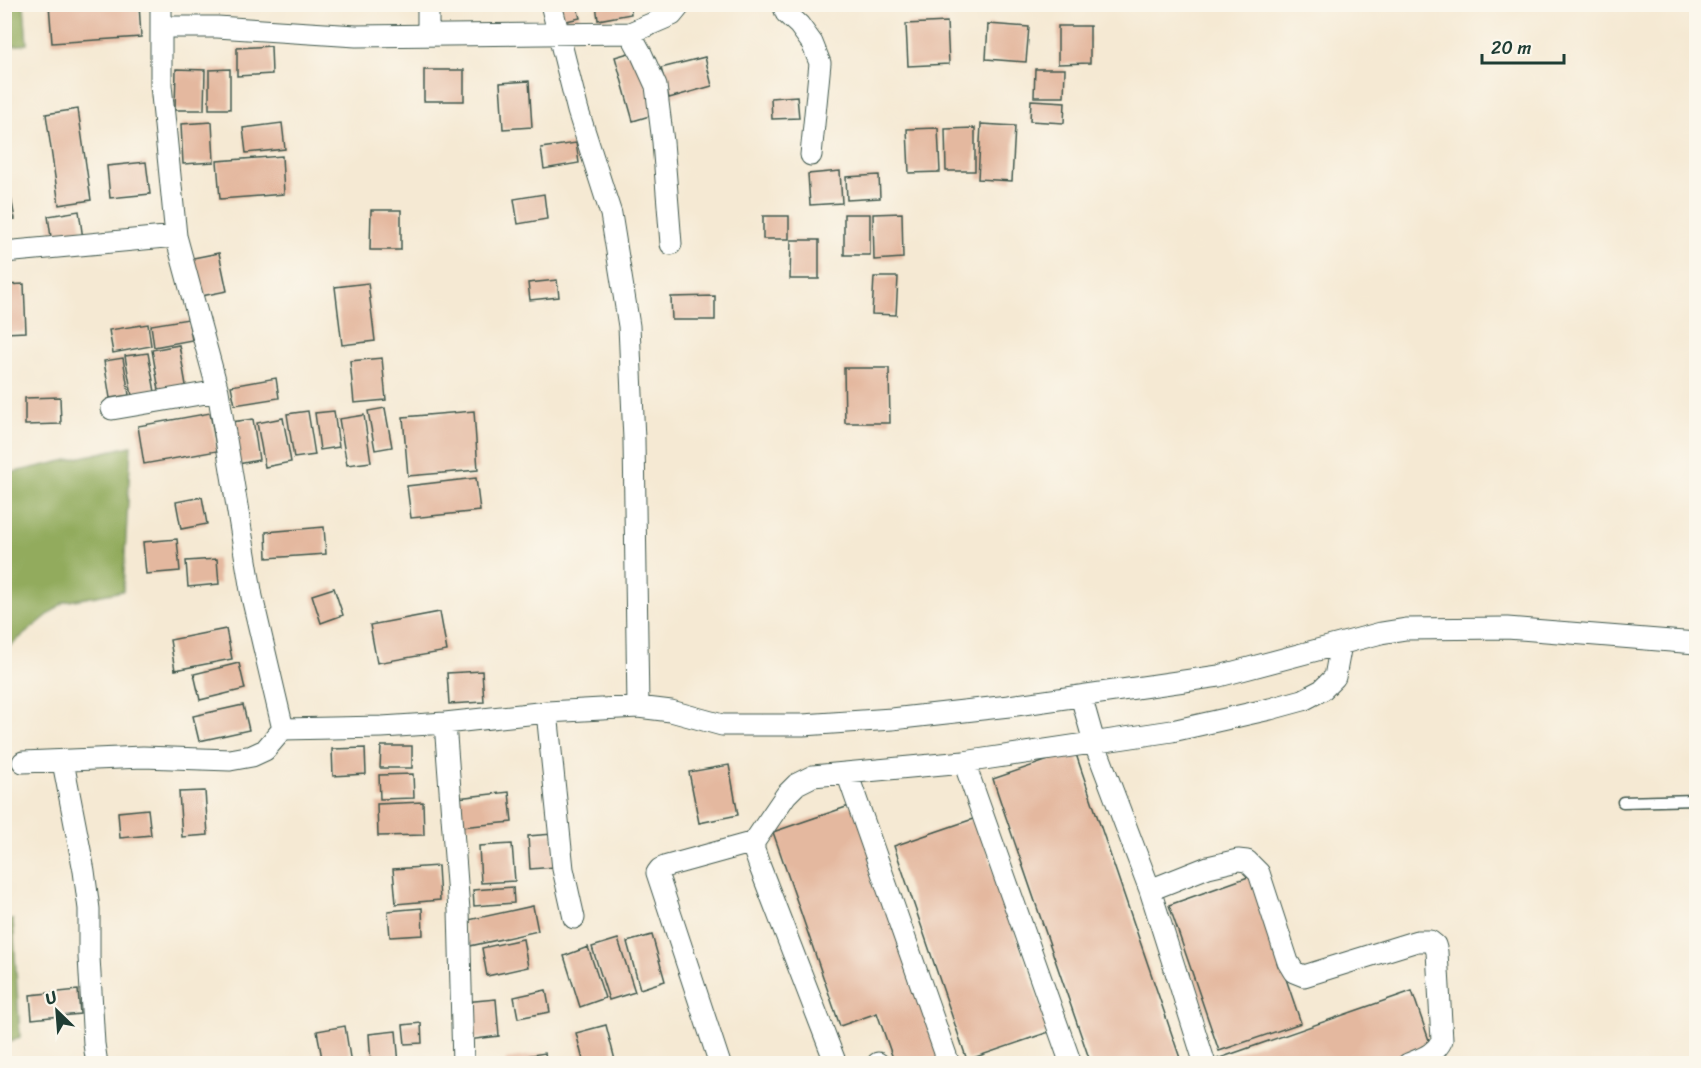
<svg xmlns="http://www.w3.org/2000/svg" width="1701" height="1068" viewBox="0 0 1701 1068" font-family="Sriracha,sans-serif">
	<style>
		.forest { fill: #92ab5d; stroke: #587448; stroke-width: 1.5 }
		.building { fill: #e4b89f }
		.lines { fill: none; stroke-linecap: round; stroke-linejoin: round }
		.lane-casing { stroke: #3f574c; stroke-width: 13 }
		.street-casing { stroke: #3f574c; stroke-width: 23 }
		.lane { stroke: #fff; stroke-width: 10 }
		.street { stroke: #fff; stroke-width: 21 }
	</style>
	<rect width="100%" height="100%" fill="#fbf7ec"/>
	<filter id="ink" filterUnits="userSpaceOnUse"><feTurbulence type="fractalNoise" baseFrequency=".0167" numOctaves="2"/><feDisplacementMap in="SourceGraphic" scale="12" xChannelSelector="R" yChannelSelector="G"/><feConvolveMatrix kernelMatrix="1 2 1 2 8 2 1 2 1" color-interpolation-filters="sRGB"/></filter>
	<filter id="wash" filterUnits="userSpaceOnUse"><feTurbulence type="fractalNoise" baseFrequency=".008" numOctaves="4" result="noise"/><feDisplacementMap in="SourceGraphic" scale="24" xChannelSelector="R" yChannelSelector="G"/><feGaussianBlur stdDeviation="1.35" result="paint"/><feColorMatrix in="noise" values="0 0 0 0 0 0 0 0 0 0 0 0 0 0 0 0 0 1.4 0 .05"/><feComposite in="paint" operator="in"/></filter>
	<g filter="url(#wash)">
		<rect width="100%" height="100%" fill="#f5e9d3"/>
		<path class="forest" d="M4 5H24L27 44 5 47Z
			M131 446 123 591 64 602 5 650V474Z
			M5 920H13L20 1037 5 1045Z"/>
		<g id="blocks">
			<path class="building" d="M49 4H139L141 37 52 43Z
				M558 4H576L580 18 562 22Z
				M596 4H630L631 14 598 20Z
				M947 22 949 64 908 66 906 24Z
				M988 24 1029 27 1026 62 986 59Z
				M1058 26H1090V63L1058 64Z
				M271 46 272 74 237 76V48Z
				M639 50 656 114 633 121 615 57Z
				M705 57 712 86 669 98 661 68Z
				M176 69 205 70 204 110H175Z
				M230 69V109H209V70Z
				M1035 69H1065L1064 97H1034Z
				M424 70H464V101H424Z
				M529 81 532 127 503 129 500 83Z
				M797 96 799 118 772 119 771 98Z
				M1031 100 1065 102 1064 123 1030 121Z
				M78 109 91 200 59 205 46 114Z
				M212 122 214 162 183 164 181 124Z
				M282 123 285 149 246 153 243 128Z
				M981 124 1015 126 1012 181 978 179Z
				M938 128 940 172 909 173 907 129Z
				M975 128V171H946L945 129Z
				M576 143 579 163 544 169 541 148Z
				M282 156 284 194 220 199 217 161Z
				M4 159 15 219 4 220Z
				M146 162 150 194 110 198 107 166Z
				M840 171 842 203 810 205 808 174Z
				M879 175 880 198 847 200 846 177Z
				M544 194 547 219 518 224 514 199Z
				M371 210H401V250H370Z
				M79 211 83 239 52 244 48 216Z
				M902 213 903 258 874 260 873 214Z
				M844 214H870V255H844Z
				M763 216H789V239H763Z
				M791 240H819V279H790Z
				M219 253 227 291 196 297 188 259Z
				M874 277H898L896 315 872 314Z
				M557 280 559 297 530 300 528 283Z
				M368 283 375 341 342 345 335 287Z
				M24 284 26 332 4 333V285Z
				M715 296V320H672L671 297Z
				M188 319 192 340 154 347 151 325Z
				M148 324 151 346 113 353 109 330Z
				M179 345 187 391 160 396 152 350Z
				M148 353 155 392 132 396 125 356Z
				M123 358 129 395 110 398 104 361Z
				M382 358 386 400 354 403 350 361Z
				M844 368H889L890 423H845Z
				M276 378 279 398 235 405 231 386Z
				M60 397 61 424 25 425V398Z
				M385 408 392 447 375 450 368 411Z
				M308 411 315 455 294 458 287 414Z
				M334 411 339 447 320 450 315 413Z
				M474 411 478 470 408 476 403 417Z
				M210 413 217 451 144 464 138 426Z
				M364 415 371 462 347 465 339 419Z
				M283 418 291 462 265 467 257 423Z
				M253 419 259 460 238 464 231 422Z
				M476 478 480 511 411 518 407 486Z
				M202 497 207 524 181 529 176 502Z
				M324 527 326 554 267 558 266 532Z
				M177 539 180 571 146 574 143 542Z
				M217 559 219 584 188 587 186 561Z
				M334 588 343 615 321 623 312 595Z
				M440 612 447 651 377 663 370 625Z
				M226 629 232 659 175 670 170 640Z
				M239 663 245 689 200 700 194 674Z
				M482 671 484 702 449 704 447 673Z
				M243 705 249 730 199 741 193 716Z
				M381 746H412V768H380Z
				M365 748 366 774 333 776 332 749Z
				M1075 751 1082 772 1182 1064H1091L1000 800 993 779Z
				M729 765 738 815 699 823 689 772Z
				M413 774 414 798 380 799 379 775Z
				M205 791 208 835 182 837 179 792Z
				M509 792 512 822 461 827 457 798Z
				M423 802 424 835 378 836 377 804Z
				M855 804 944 1064H895L877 1013 840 1026 773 832Z
				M148 809 151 835 120 838 118 812Z
				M976 818 1049 1032 967 1060 894 846Z
				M553 834 555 867 530 869 528 836Z
				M512 844 515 881 481 883 479 846Z
				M438 866 440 900 396 904 393 869Z
				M1251 876 1301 1023 1219 1051 1169 905Z
				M513 887 514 903 474 906 473 890Z
				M533 906 538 931 470 946 464 921Z
				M422 908 423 935 390 937 388 911Z
				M652 935 665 981 640 989 627 942Z
				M523 939 528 967 487 976 482 948Z
				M618 939 635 992 609 1000 592 947Z
				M588 947 605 998 580 1007 564 956Z
				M78 990 80 1014 32 1019 30 995Z
				M546 990 550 1012 518 1018 514 997Z
				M1412 991 1432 1049 1389 1064H1218L1217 1059Z
				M496 999 499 1036 468 1040 464 1002Z
				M421 1023 422 1043 405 1044 403 1025Z
				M606 1025 616 1064H584L576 1033Z
				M345 1026 351 1064H323L317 1031Z
				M396 1031 399 1064H371L369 1034Z
				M545 1053 547 1064H506V1059Z"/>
		</g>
	</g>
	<g filter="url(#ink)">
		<use href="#blocks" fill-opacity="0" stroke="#3f574c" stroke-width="1.5"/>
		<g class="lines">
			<g class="lane-casing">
				<path id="lane" d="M1623 802 1696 800"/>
			</g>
			<g class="street-casing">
				<path id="street" d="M161 4V85L176 236 218 391 252 597 283 729
					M551 4 578 111 611 214 629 326 634 440 638 707
					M783 4 786 13 799 25 812 43 820 63 811 155
					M161 27H217L356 36 630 33 672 15 681 4
					M630 33 641 53 656 86 663 142 671 244
					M428 35V4
					M4 252 176 236
					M112 409 218 391
					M1081 696 1094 742 1150 890 1205 1064
					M547 712 563 869 574 918
					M445 723 459 910 463 1064
					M283 729 382 727 445 723 547 712 638 707 671 711 722 725H803L892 719 1009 706 1219 676 1381 633 1406 629 1507 628 1696 643
					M23 762 143 757 230 760 252 756 265 750 283 729
					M63 762 84 871 89 909V957L94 1044 97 1064
					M964 762 1071 1064
					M847 773 949 1064
					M754 842 786 795 797 784 813 776 964 762 1172 731 1270 709 1303 700 1322 690 1335 677 1341 644
					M1150 890 1208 867 1238 860 1247 861 1259 873 1288 962 1294 972 1304 976 1417 941H1430L1435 945 1437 952 1442 1040C1435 1055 1422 1058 1408 1064
					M720 1064 657 873 660 869 667 866 754 842V850L760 867 836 1064
					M878 1064V1063"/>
			</g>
			<use href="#lane" class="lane"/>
			<use href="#street" class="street"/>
		</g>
	</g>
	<rect width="1701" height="1068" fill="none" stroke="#fbf7ec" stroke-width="24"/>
	<g transform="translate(57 1011) rotate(335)" stroke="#fbf7ec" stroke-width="4.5" paint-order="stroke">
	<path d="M0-4.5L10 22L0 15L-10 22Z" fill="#1f3d34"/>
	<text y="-9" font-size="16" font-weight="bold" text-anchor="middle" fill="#1f3d34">U</text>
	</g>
	<path d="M1482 54v9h82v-9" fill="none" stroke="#1f3d34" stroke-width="3"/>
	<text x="1491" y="54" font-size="18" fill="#1f3d34" stroke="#fbf7ec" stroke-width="4.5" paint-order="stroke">20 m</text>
</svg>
